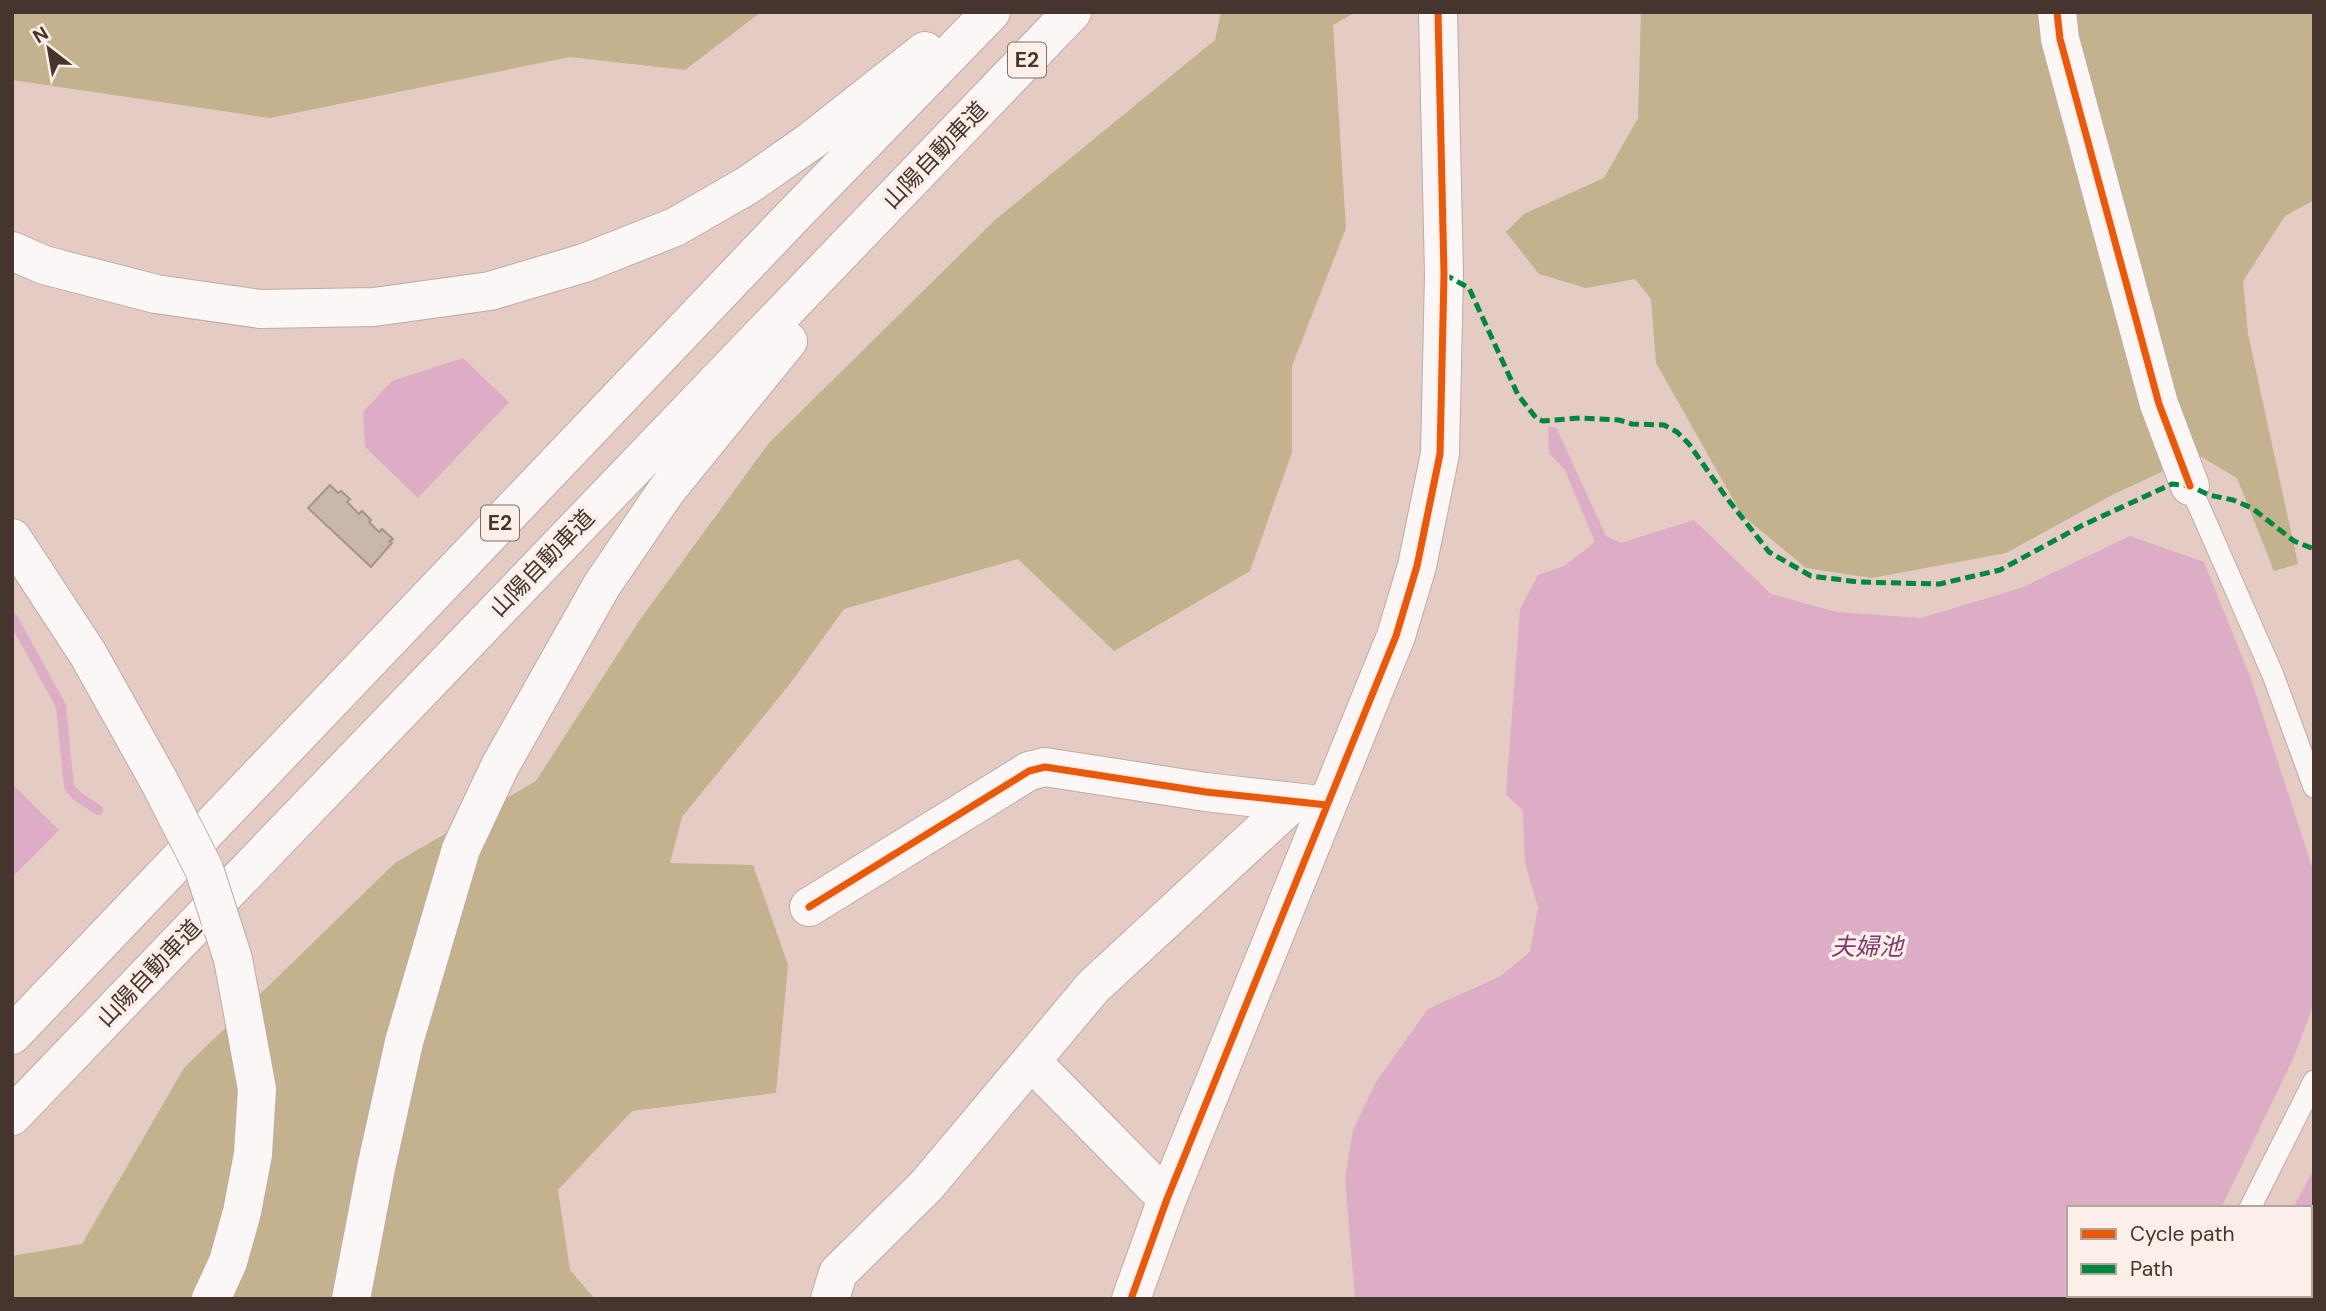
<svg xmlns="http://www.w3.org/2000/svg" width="2326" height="1311" viewBox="0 0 2326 1311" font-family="'DM Sans','Noto Sans JP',sans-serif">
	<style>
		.forest { fill: #c3b28d }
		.water { fill: #dcadc4 }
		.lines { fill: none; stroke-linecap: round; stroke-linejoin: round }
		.stream { stroke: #dcadc4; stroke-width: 10 }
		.building { fill: #c9b7ae; stroke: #a5948b; stroke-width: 2 }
		.lane-casing { stroke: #beaba4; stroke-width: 23 }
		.street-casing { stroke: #beaba4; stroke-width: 40 }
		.secondary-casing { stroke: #beaba4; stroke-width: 40 }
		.highway-casing { stroke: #beaba4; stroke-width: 40 }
		.lane { stroke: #fbf7f6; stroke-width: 21 }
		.street { stroke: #fbf7f6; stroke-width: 38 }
		.secondary { stroke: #fbf7f6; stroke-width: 38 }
		.highway { stroke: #fbf7f6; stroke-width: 38 }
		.highway-bridge-casing { stroke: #beaba4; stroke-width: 40; stroke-linecap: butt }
		.highway-bridge { stroke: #fbf7f6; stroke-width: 38 }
		.quiet { stroke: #00873e; stroke-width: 5; stroke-dasharray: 10 5; stroke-linecap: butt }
		.cycleway-casing { stroke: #fceee9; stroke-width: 11 }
		.cycleway { stroke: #e8590c; stroke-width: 7 }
		.labels { text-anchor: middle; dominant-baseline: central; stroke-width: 7; stroke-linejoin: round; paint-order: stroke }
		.shield { fill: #fceee9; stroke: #7d6c66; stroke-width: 2 }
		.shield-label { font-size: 21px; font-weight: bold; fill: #46342e }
		.street-label { font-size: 23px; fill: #46342e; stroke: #fceee9 }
		.water-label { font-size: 24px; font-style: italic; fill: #7e3a6a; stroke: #fceee9 }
	</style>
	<rect width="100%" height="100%" fill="#e4cbc3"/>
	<path class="forest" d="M12 12H761L685 70 570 57 270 118 12 80Z
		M1221 12H1356L1333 25 1346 228 1292 366V452L1250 571 1114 651 1018 559 844 609 789 685 682 817 670 863 753 865 788 965 776 1093 632 1111 558 1190 570 1270 595 1299H12V1256L82 1244 184 1068 395 863 536 781 639 621 769 443 995 220 1215 40Z
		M1641 12H2314V200L2285 216 2243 281 2248 334 2298 564 2274 571 2237 478 2198 455 2114 494 2006 553 1872 578 1806 568 1742 515 1656 363 1651 299 1635 279 1586 288 1539 274 1506 232 1524 214 1604 178 1638 118Z"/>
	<path class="water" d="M463 358 509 402 418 498 365 447 363 412 392 381Z
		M1548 427H1556L1606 536 1621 543 1694 520 1771 594 1837 612 1921 618 2021 588 2130 536 2204 562 2251 679 2314 873V1003L2294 1057 2221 1208H2069V1295H2180L2178 1299H1355L1345 1178 1353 1130 1376 1082 1428 1009 1499 977 1530 952 1538 907 1525 863 1523 811 1506 794 1520 609 1538 575 1564 566 1595 542 1565 470 1549 453Z
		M12 784 59 830 12 878Z
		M2314 1169V1299H2234L2237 1295H2310V1208H2293Z"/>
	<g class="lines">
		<path class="stream" d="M12 617 61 706 69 787 77 796 98 810"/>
	</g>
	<path class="building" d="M330 485 338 493 341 491 350 499 347 502 359 514 362 511 371 520 369 522 379 532 382 529 393 539 389 541 392 543 371 567 308 508Z"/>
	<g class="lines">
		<g class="lane-casing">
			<path id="lane" d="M2190 486 2273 675 2314 787
				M2250 1208 2314 1081
				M2203 1299 2205 1295"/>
		</g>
		<g class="street-casing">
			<path id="street" d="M2057 12 2060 39 2159 404 2190 486
				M809 907 1029 771 1045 767 1206 792 1311 804
				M1031 1061 1167 1199
				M830 1299 838 1273 927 1185 1093 987 1292 803"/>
		</g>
		<g class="secondary-casing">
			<path id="secondary" d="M1131 1299 1167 1199 1396 636 1417 566 1440 454 1444 274 1438 12"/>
		</g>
		<g class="highway-casing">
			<path id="highway" d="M12 251 44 265 156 294 260 309 374 307 490 291 584 263 675 227 748 185 811 141 925 51
				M12 538 88 654 159 781
				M12 1035 789 220 991 12
				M12 1116 1072 12
				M351 1299 376 1168 404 1042 461 849 500 766 602 585 666 491 788 341"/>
		</g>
		<use href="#lane" class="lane"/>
		<use href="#street" class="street"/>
		<use href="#secondary" class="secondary"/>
		<use href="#highway" class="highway"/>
		<g class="highway-bridge-casing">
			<path id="highway-bridge" d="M159 781 204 869 233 959 257 1089 253 1154 242 1212 228 1262 211 1299"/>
		</g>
		<use href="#highway-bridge" class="highway-bridge"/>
		<path class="quiet" d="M1444 274 1469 288 1518 395 1537 419 1543 421 1580 418 1619 420 1632 424 1664 425 1677 432 1689 444 1726 497 1769 552 1811 576 1858 582 1939 584 2000 570 2083 525 2172 484 2190 486 2209 495 2233 500 2252 508 2294 541 2314 549"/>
		<g class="cycleway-casing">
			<path id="cycleway" d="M2057 12 2060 39 2159 404 2190 486
				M809 907 1029 771 1045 767 1206 792 1327 805
				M1131 1299 1167 1199 1396 636 1417 566 1440 454 1444 274 1438 12"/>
		</g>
		<use href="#cycleway" class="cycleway"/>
	</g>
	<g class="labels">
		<g class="shield">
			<rect x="1008" y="42.5" width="38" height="35" rx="5"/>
			<rect x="481" y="505.5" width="38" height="35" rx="5"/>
		</g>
		<g class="shield-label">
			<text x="1027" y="60">E2</text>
			<text x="500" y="523">E2</text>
		</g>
		<g class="street-label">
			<text transform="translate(935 155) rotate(-46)">山陽自動車道</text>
			<text transform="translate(542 563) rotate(-46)">山陽自動車道</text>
			<text transform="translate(149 973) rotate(-46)">山陽自動車道</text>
		</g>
		<g class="water-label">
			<text x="1867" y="946">夫婦池</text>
		</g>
	</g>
	<rect width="2326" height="1311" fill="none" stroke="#46342e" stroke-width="28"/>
	<rect x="2067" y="1206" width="245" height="91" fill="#fceee9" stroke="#b3a49e" stroke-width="2"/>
	<rect x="2081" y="1229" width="35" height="10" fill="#e8590c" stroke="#b3a49e" stroke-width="2"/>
	<text x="2130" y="1241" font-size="21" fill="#46342e">Cycle path</text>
	<rect x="2081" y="1264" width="35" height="10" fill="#00873e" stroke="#b3a49e" stroke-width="2"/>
	<text x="2130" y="1276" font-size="21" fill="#46342e">Path</text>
	<g transform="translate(49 49) rotate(329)" stroke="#fceee9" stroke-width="5" paint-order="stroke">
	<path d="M0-5L12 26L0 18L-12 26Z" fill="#46342e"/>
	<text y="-10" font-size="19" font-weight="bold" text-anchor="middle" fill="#46342e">N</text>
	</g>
</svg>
